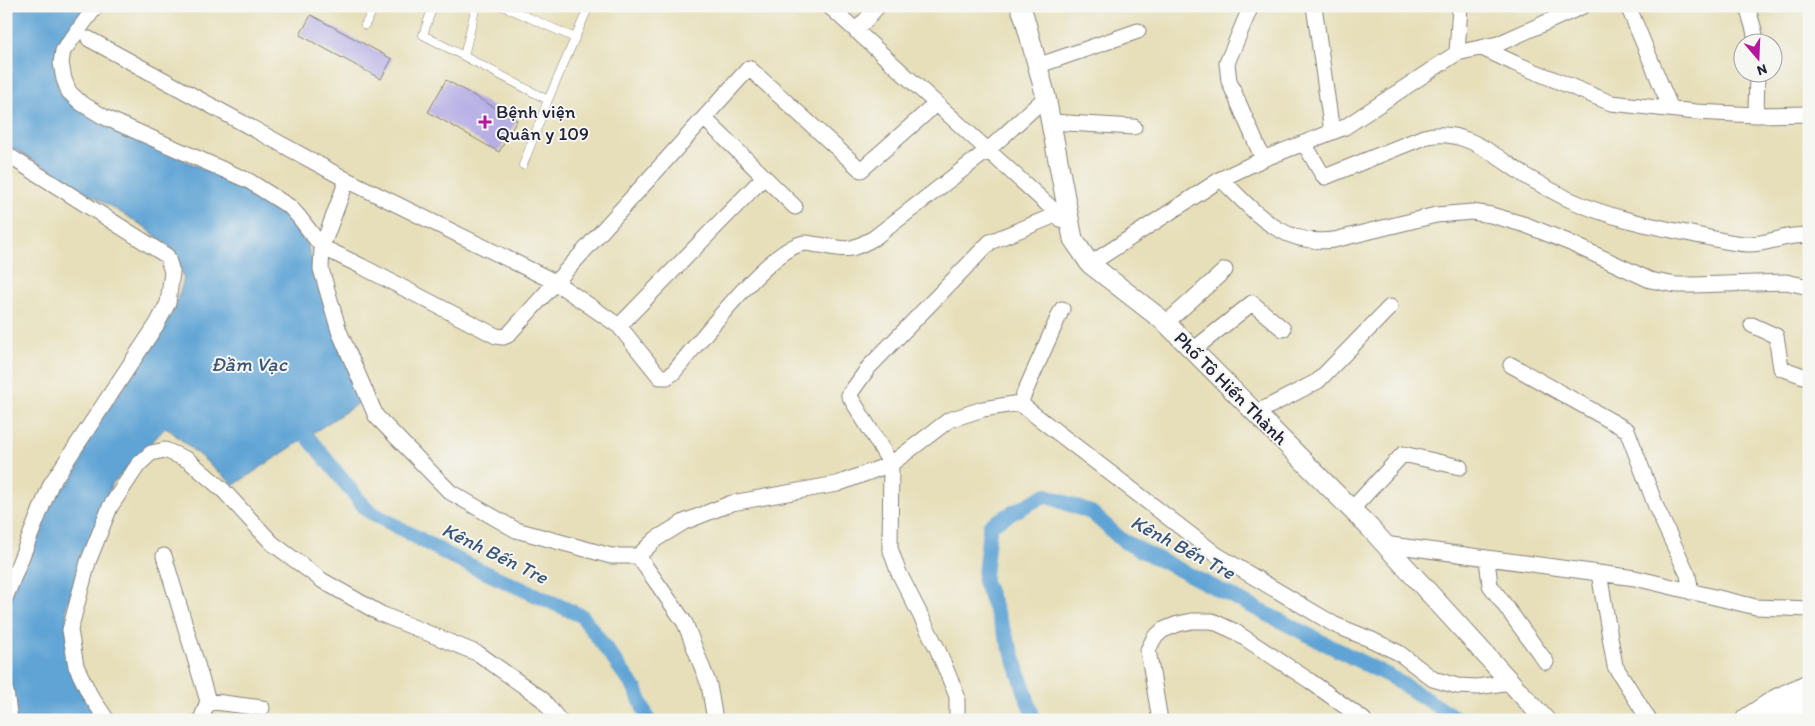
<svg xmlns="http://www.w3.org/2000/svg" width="1815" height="726" viewBox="0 0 1815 726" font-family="Itim,sans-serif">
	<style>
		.water { fill: #60a4d5; stroke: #416388 }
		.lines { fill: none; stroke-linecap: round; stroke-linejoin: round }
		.canal { stroke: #60a4d5; stroke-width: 15 }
		.building { fill: #b6aee5 }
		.service-casing { stroke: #84807a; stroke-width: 9 }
		.minor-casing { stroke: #84807a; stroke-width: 17 }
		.tertiary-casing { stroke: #84807a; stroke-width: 21 }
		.primary-casing { stroke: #84807a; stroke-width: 26 }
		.service { stroke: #fff; stroke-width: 8 }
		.minor { stroke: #fff; stroke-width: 15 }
		.tertiary { stroke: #fff; stroke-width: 19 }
		.primary { stroke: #fff; stroke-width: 24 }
		.poi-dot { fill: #b5179e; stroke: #f6f6f2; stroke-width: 2 }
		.labels { text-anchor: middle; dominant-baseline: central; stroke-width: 4; stroke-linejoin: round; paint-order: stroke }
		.poi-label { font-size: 19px; fill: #22223b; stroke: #f6f6f2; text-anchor: start }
		.street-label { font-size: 19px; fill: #22223b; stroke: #f6f6f2 }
		.water-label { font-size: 20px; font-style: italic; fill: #3b5679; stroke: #f6f6f2 }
	</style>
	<rect width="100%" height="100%" fill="#f6f6f2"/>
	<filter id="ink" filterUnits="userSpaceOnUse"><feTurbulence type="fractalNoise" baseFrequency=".02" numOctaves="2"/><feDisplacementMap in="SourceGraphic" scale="10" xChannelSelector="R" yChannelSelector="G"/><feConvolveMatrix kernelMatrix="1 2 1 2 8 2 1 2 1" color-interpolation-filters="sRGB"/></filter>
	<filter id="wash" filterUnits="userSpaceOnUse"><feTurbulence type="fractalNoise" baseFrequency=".0096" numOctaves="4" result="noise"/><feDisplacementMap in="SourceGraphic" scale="20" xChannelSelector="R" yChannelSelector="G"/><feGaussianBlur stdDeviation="1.12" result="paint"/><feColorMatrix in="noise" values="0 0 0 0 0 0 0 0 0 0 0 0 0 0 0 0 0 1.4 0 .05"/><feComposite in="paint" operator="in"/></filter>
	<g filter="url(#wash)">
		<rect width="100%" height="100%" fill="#e7dfb9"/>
		<path class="water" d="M6 6H90L55 70 59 91 94 121 182 159 248 190 283 211 307 245 360 402 234 485 166 427 112 484 66 608 69 665 103 720H15L6 662V607L33 540 69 463 150 350 174 310 184 279 176 253 145 227 6 144Z"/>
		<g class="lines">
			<path class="canal" d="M307 436 367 510 456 559 582 616 636 690 648 720
				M1034 720 1012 652 984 580 990 525 1045 495 1092 513 1123 541 1391 677 1459 720"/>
		</g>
		<g id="blocks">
			<path class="building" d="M311 15 392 59 381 79 300 35Z
				M446 80 517 120 499 152 428 112Z"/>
		</g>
	</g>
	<g filter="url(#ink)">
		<use href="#blocks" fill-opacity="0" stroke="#84807a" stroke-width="1"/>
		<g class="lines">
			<g class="service-casing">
				<path id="service" d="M433 6 423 35 548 100
					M503 6 575 38
					M365 25 375 6
					M464 56 476 6
					M523 165 548 100 589 6"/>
			</g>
			<g class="minor-casing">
				<path id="minor" d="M96 6 63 51 61 63 64 79 69 92 81 103 104 117 249 181 290 207 299 217 322 247 361 266 496 336 503 337 508 335 749 68 861 170 936 104
					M829 6 1058 214 1062 220
					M1251 6 1227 63 1229 81 1263 159
					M1314 6 1332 132
					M1628 6 1671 109
					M1747 6 1754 30 1756 42
					M856 31 878 6
					M89 39 347 180 555 282 619 326 660 377H667L673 373C696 346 771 246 805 243 809 243 815 245 820 245 847 250 849 252 874 238L988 150 1046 97
					M1482 48 1514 63 1611 103 1696 112 1756 115 1809 114
					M1457 53 1460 6
					M1037 66 1138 31
					M1756 115 1757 72
					M704 118 795 207
					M1051 122 1134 127
					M1304 143 1322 174 1325 177 1424 137C1465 126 1497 158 1529 178 1541 185 1554 192 1566 198 1608 218 1655 227 1701 236 1716 239 1733 244 1749 244 1770 244 1788 233 1809 236
					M6 154 167 256 172 272 168 303 157 324 51 484 6 596
					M1221 179C1255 212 1282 247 1334 240L1436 215 1472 212 1491 215 1526 225 1568 242 1650 280 1676 285H1694L1786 282 1809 287
					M347 180 322 247 321 269 339 331 376 416 450 492 516 530 611 556H638L656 539 684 522 732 503 837 484 891 464 949 420 983 409 1020 403
					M1090 264 1221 179 1263 159 1345 127 1457 53 1498 44 1583 6
					M1062 309 1020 403 1027 409 1217 555 1335 625 1372 640 1399 653 1433 679 1457 686 1478 687 1510 682
					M1166 323 1225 270
					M1752 325 1776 336 1781 368 1809 378
					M619 326 764 177
					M1193 350 1252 303 1283 329
					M1511 365 1627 430 1657 509 1688 575 1691 592
					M1256 413 1318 381 1390 307
					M1351 510 1403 454 1460 467
					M1384 544 1635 578 1756 607 1809 609
					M164 556 208 701 201 720
					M638 556 685 623 709 685 715 720
					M1487 559 1490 585 1546 662
					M1599 573 1615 666 1649 720
					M6 692 10 720
					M208 701 262 708
					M107 720 90 695 76 666 70 630 88 562 110 507 138 465 151 453 165 450 188 460 223 490 272 543 323 581 381 614 479 654 542 699 559 720
					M957 720V696L937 648 898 571 890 548 891 464 849 395 869 367 990 242 1058 214
					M1160 720 1148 650 1154 638 1163 630 1178 624 1192 621H1212L1234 631 1310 681 1364 720"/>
			</g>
			<g class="tertiary-casing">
				<path id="tertiary" d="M1020 6 1024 16 1046 97 1073 239 1090 264 1166 323 1370 528 1545 720"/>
			</g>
			<g class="primary-casing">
				<path id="primary" d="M1748 720 1777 701 1809 686
					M1783 720 1809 707"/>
			</g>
			<use href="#service" class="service"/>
			<use href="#minor" class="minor"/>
			<use href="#tertiary" class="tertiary"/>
			<use href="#primary" class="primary"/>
		</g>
	</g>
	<path class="poi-dot" d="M482.5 114.5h5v5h5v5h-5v5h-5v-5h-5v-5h5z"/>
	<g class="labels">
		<g class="poi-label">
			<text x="496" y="111">Bệnh viện<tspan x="496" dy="22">Quân y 109</tspan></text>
		</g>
		<g class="street-label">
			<text transform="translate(1231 388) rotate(45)">Phố Tô Hiến Thành</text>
		</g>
		<g class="water-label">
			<text x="249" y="364">Đầm Vạc</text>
			<text transform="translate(1183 547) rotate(28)">Kênh Bến Tre</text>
			<text transform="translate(495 553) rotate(26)">Kênh Bến Tre</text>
		</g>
	</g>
	<rect width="1815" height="726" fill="none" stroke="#f6f6f2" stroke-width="25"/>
	<g transform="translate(1758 58) rotate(161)"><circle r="24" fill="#f6f6f2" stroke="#a1a1a9"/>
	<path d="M0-4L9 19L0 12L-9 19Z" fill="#b5179e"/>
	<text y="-8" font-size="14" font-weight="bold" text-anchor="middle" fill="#22223b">N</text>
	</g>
</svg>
